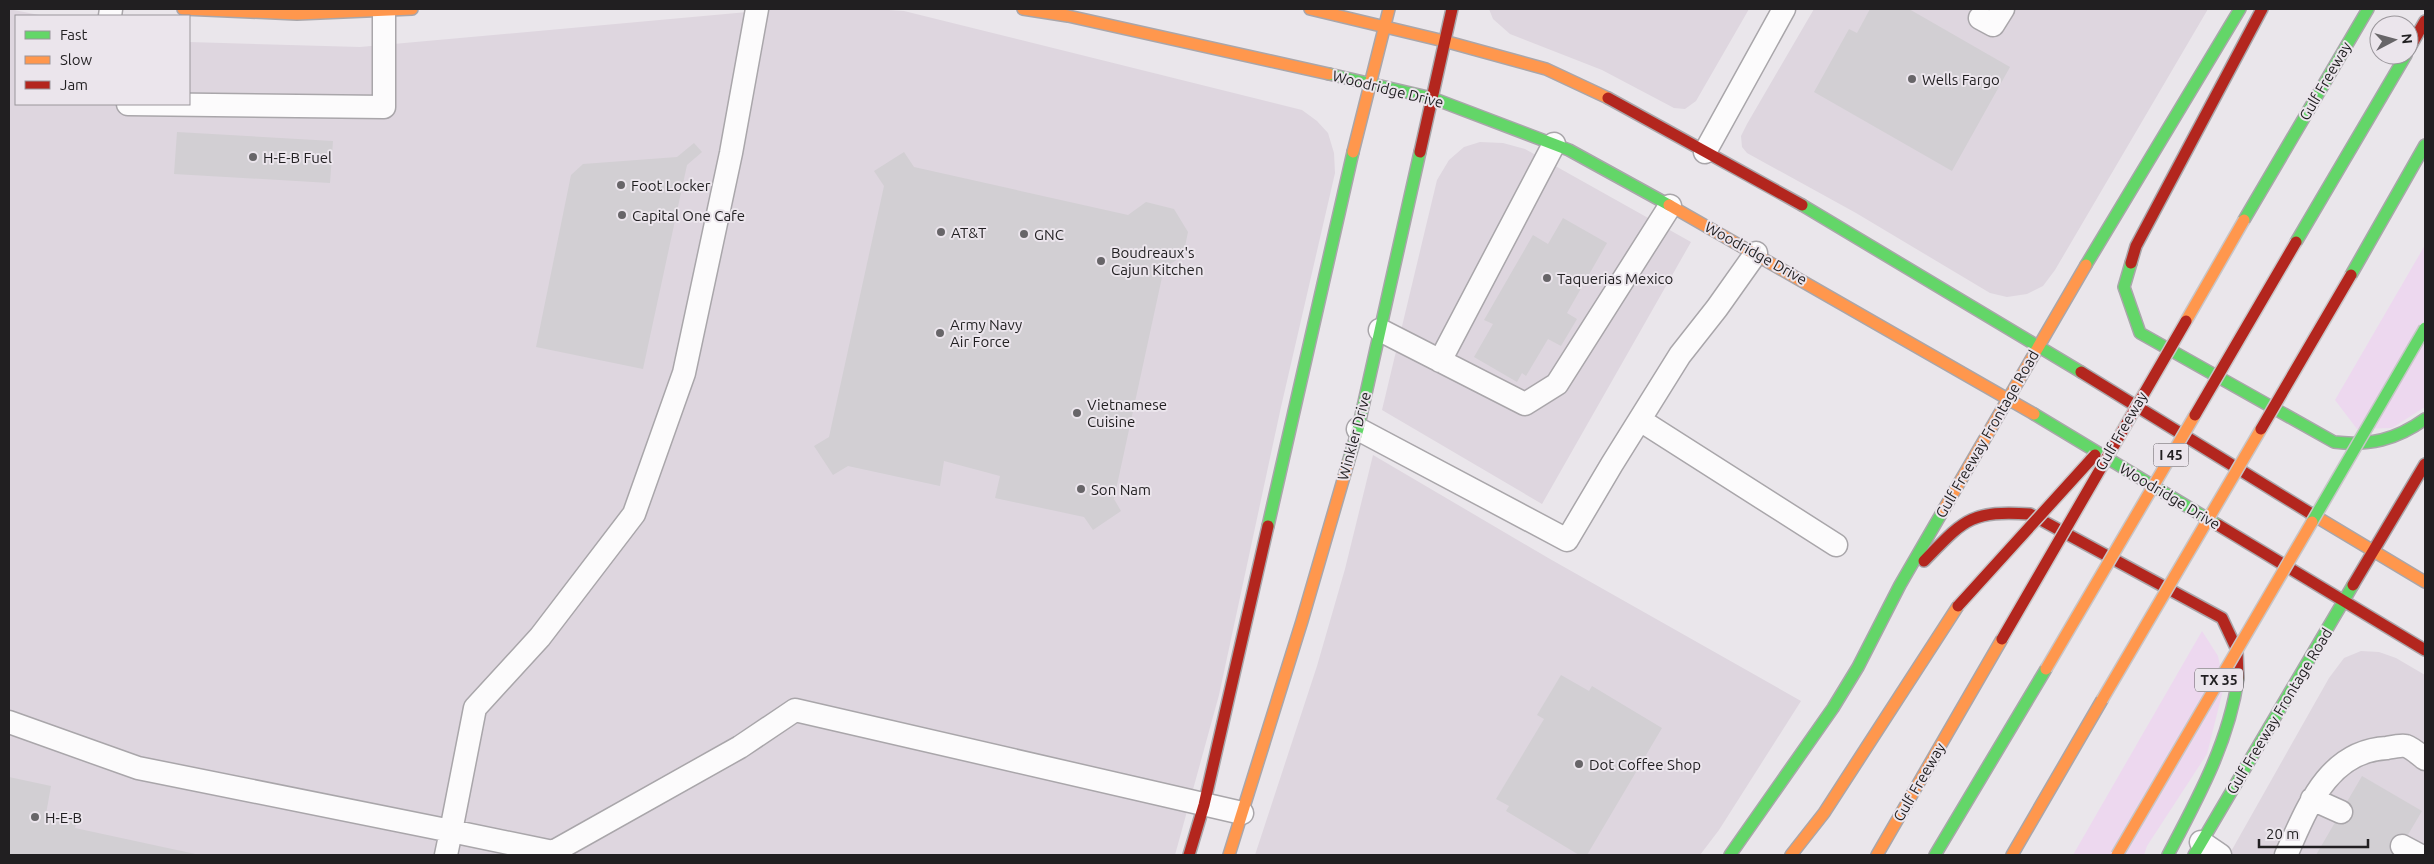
<svg xmlns="http://www.w3.org/2000/svg" width="2434" height="864" viewBox="0 0 2434 864" font-family="Ubuntu,sans-serif">
	<style>
		.built { fill: #ded6df }
		.green { fill: #edd8ef }
		.building { fill: #d2cfd3 }
		.lines { fill: none; stroke-linecap: round; stroke-linejoin: round }
		.lane-casing { stroke: #a9a6aa; stroke-width: 25 }
		.fast-casing { stroke: #a9a6aa; stroke-width: 14 }
		.slow-casing { stroke: #a9a6aa; stroke-width: 14 }
		.jam-casing { stroke: #a9a6aa; stroke-width: 14 }
		.lane { stroke: #fcfbfc; stroke-width: 22 }
		.fast { stroke: #63d668; stroke-width: 11 }
		.slow { stroke: #ff974d; stroke-width: 11 }
		.jam { stroke: #b3261e; stroke-width: 11 }
		.fast-bridge-casing { stroke: #c7c5c7; stroke-width: 14; stroke-linecap: butt }
		.slow-bridge-casing { stroke: #c7c5c7; stroke-width: 14; stroke-linecap: butt }
		.jam-bridge-casing { stroke: #c7c5c7; stroke-width: 14; stroke-linecap: butt }
		.fast-bridge { stroke: #63d668; stroke-width: 11 }
		.slow-bridge { stroke: #ff974d; stroke-width: 11 }
		.jam-bridge { stroke: #b3261e; stroke-width: 11 }
		.poi-dot { fill: #676568; stroke: #ebe5ec; stroke-width: 2 }
		.labels { text-anchor: middle; dominant-baseline: central; stroke-width: 4; stroke-linejoin: round; paint-order: stroke }
		.shield { fill: #ebe5ec; stroke: #5e5a5e; stroke-width: 1 }
		.shield-label { font-size: 14px; font-weight: bold; fill: #211f21 }
		.poi-label { font-size: 15px; fill: #211f21; stroke: #ebe5ec; text-anchor: start }
		.street-label { font-size: 15px; fill: #211f21; stroke: #ebe5ec }
	</style>
	<rect width="100%" height="100%" fill="#eae6eb"/>
	<path class="built" d="M9 9 44 16H16V104H189V42L360 47 781 9H873L904 11 1302 110 1317 121 1328 133 1334 153 1335 173 1281 407 1219 695 1175 855H9Z
		M1489 9H1749L1696 101 1685 109 1674 108 1602 70 1510 34 1493 19Z
		M1814 9H2208L2055 270 2043 286 2027 294 2007 297 1990 293 1856 213 1747 153 1742 147 1741 136 1747 124Z
		M1480 142 1503 143 1525 149 1691 242 1542 504 1382 410 1437 180 1449 160 1464 147Z
		M1373 455 1550 559 1801 701 1719 830 1700 855H1255L1317 666 1345 569Z
		M2361 651 2379 652 2396 658 2425 675V855H2229L2329 678 2344 658Z"/>
	<path class="green" d="M2425 245V407L2392 428 2357 429 2335 400Z
		M2202 631 2218 656 2224 686 2207 754 2147 846 2144 855H2073Z"/>
	<path class="building" d="M1870 9H1909L2010 67 1952 171 1814 92 1849 29 1857 33Z
		M177 132 333 141 330 183 174 174Z
		M694 143 702 152 687 165 643 369 536 347 571 175 583 164 677 157Z
		M904 152 914 167 1128 215 1146 202 1174 209 1188 232 1183 256 1164 268 1114 499 1121 511 1093 530 1084 517 995 498 1000 476 944 461 940 486 848 466 833 475 814 446 829 437 884 186 874 171Z
		M1563 218 1607 243 1567 313 1577 319 1561 346 1548 339 1526 376 1522 373 1517 382 1474 357 1493 324 1484 320 1533 235 1548 244Z
		M1561 675 1589 691 1592 686 1662 728 1587 855H1579L1506 811 1509 806 1496 799 1544 719 1537 715Z
		M2362 776 2422 811 2396 855H2316Z
		M9 777 51 786 46 814 77 821 75 828 200 855H9Z"/>
	<g class="lines">
		<g class="lane-casing">
			<path id="lane" d="M757 9 731 153 684 373 634 514 540 637 475 708 451 831 553 852 740 747 795 710 1242 813
				M110 16 111 9
				M1980 18 1993 25 2003 9
				M128 104 384 107V12
				M1705 152 1784 9
				M1380 330 1525 404 1557 384 1670 206
				M1440 361 1554 144
				M1640 420 1836 545
				M1358 429 1567 540 1612 464 1680 355 1717 308 1756 253
				M9 722 138 768 451 831 446 855
				M2312 799 2341 812
				M2201 842 2220 855
				M2402 846 2419 855
				M2286 855C2307 809 2327 751 2387 748 2392 747 2400 745 2406 746 2412 748 2420 755 2425 759"/>
		</g>
		<g class="fast-casing">
			<path id="fast" d="M1329 74 1432 98 1569 150 1669 205
				M1802 205 2081 372
				M2244 220 2368 9
				M2296 242 2406 55
				M2131 263 2124 287 2140 333 2334 442C2369 446 2396 440 2425 419
				M2086 265 2240 9
				M2351 275 2425 145
				M2034 414 2218 525
				M1348 463 1358 429 1420 152
				M1268 526 1353 152
				M1730 855 1833 708 1858 667 1900 585 1944 509
				M1935 855 2046 669
				M2168 855C2198 798 2229 742 2238 678
				M2194 855 2353 585"/>
		</g>
		<g class="slow-casing">
			<path id="slow" d="M183 9 297 14 412 9
				M1023 9 1068 16 1329 74
				M1310 9 1444 41 1546 69 1608 98
				M1353 152 1389 9
				M1669 205 2034 414
				M1944 509 2086 265
				M2310 513 2425 582
				M1229 855 1302 621 1348 463
				M1791 855 1824 813 1958 606
				M1877 855 2002 639
				M2012 855 2102 700"/>
		</g>
		<g class="jam-casing">
			<path id="jam" d="M2409 49 2425 21
				M1608 98 1802 205
				M1420 152 1452 9
				M2131 263 2136 246 2262 9
				M2081 372 2310 513
				M2218 525 2425 650
				M1924 561C1964 520 1970 510 2030 514L2222 618 2237 650 2238 678
				M2353 585 2425 464
				M1189 855 1204 805 1268 526"/>
		</g>
		<use href="#lane" class="lane"/>
		<use href="#fast" class="fast"/>
		<use href="#slow" class="slow"/>
		<use href="#jam" class="jam"/>
		<g class="fast-bridge-casing">
			<path id="fast-bridge" d="M2312 522 2425 328"/>
		</g>
		<g class="slow-bridge-casing">
			<path id="slow-bridge" d="M2186 321 2244 220
				M2046 669 2195 415
				M2102 700 2261 429
				M2117 855 2312 522"/>
		</g>
		<g class="jam-bridge-casing">
			<path id="jam-bridge" d="M2195 415 2296 242
				M2261 429 2351 275
				M1958 606 2095 455
				M2002 639 2186 321"/>
		</g>
		<use href="#fast-bridge" class="fast-bridge"/>
		<use href="#slow-bridge" class="slow-bridge"/>
		<use href="#jam-bridge" class="jam-bridge"/>
	</g>
	<g class="poi-dot">
		<circle cx="1912" cy="79" r="5"/>
		<circle cx="253" cy="157" r="5"/>
		<circle cx="621" cy="185" r="5"/>
		<circle cx="622" cy="215" r="5"/>
		<circle cx="941" cy="232" r="5"/>
		<circle cx="1024" cy="234" r="5"/>
		<circle cx="1101" cy="261" r="5"/>
		<circle cx="1547" cy="278" r="5"/>
		<circle cx="940" cy="333" r="5"/>
		<circle cx="1077" cy="413" r="5"/>
		<circle cx="1081" cy="489" r="5"/>
		<circle cx="1579" cy="764" r="5"/>
		<circle cx="35" cy="817" r="5"/>
	</g>
	<g class="labels">
		<g class="shield">
			<rect x="2153.5" y="443.5" width="35" height="23" rx="4"/>
			<rect x="2195" y="668.5" width="48" height="23" rx="4"/>
		</g>
		<g class="shield-label">
			<text x="2171" y="455">I 45</text>
			<text x="2219" y="680">TX 35</text>
		</g>
		<g class="poi-label">
			<text x="1922" y="79">Wells Fargo</text>
			<text x="263" y="157">H-E-B Fuel</text>
			<text x="631" y="185">Foot Locker</text>
			<text x="632" y="215">Capital One Cafe</text>
			<text x="951" y="232">AT&amp;T</text>
			<text x="1034" y="234">GNC</text>
			<text x="1111" y="252">Boudreaux's<tspan x="1111" dy="17">Cajun Kitchen</tspan></text>
			<text x="1557" y="278">Taquerias Mexico</text>
			<text x="950" y="324">Army Navy<tspan x="950" dy="17">Air Force</tspan></text>
			<text x="1087" y="404">Vietnamese<tspan x="1087" dy="17">Cuisine</tspan></text>
			<text x="1091" y="489">Son Nam</text>
			<text x="1589" y="764">Dot Coffee Shop</text>
			<text x="45" y="817">H-E-B</text>
		</g>
		<g class="street-label">
			<text transform="translate(2325 81) rotate(-60)">Gulf Freeway</text>
			<text transform="translate(1388 89) rotate(14)">Woodridge Drive</text>
			<text transform="translate(1756 253) rotate(29)">Woodridge Drive</text>
			<text transform="translate(2121 431) rotate(-60)">Gulf Freeway</text>
			<text transform="translate(1987 434) rotate(-60)">Gulf Freeway Frontage Road</text>
			<text transform="translate(1354 436) rotate(-75)">Winkler Drive</text>
			<text transform="translate(2170 496) rotate(31)">Woodridge Drive</text>
			<text transform="translate(2279 711) rotate(-59)">Gulf Freeway Frontage Road</text>
			<text transform="translate(1919 782) rotate(-60)">Gulf Freeway</text>
		</g>
	</g>
	<rect width="2434" height="864" fill="none" stroke="#211f21" stroke-width="20"/>
	<rect x="15" y="15" width="175" height="90" fill="#ebe5ec" stroke="#9a969b"/>
	<rect x="25" y="31" width="25" height="8" fill="#63d668" stroke="#9a969b"/>
	<text x="60" y="40" font-size="15" fill="#211f21">Fast</text>
	<rect x="25" y="56" width="25" height="8" fill="#ff974d" stroke="#9a969b"/>
	<text x="60" y="65" font-size="15" fill="#211f21">Slow</text>
	<rect x="25" y="81" width="25" height="8" fill="#b3261e" stroke="#9a969b"/>
	<text x="60" y="90" font-size="15" fill="#211f21">Jam</text>
	<g transform="translate(2394 40) rotate(84)"><circle r="24" fill="#ebe5ec" stroke="#9a969b"/>
	<path d="M0-4L9 19L0 12L-9 19Z" fill="#676568"/>
	<text y="-8" font-size="14" font-weight="bold" text-anchor="middle" fill="#211f21">N</text>
	</g>
	<path d="M2259 839v8h109v-8" fill="none" stroke="#211f21" stroke-width="2.5"/>
	<text x="2266" y="839" font-size="15" fill="#211f21" stroke="#ebe5ec" stroke-width="4" paint-order="stroke">20 m</text>
</svg>
